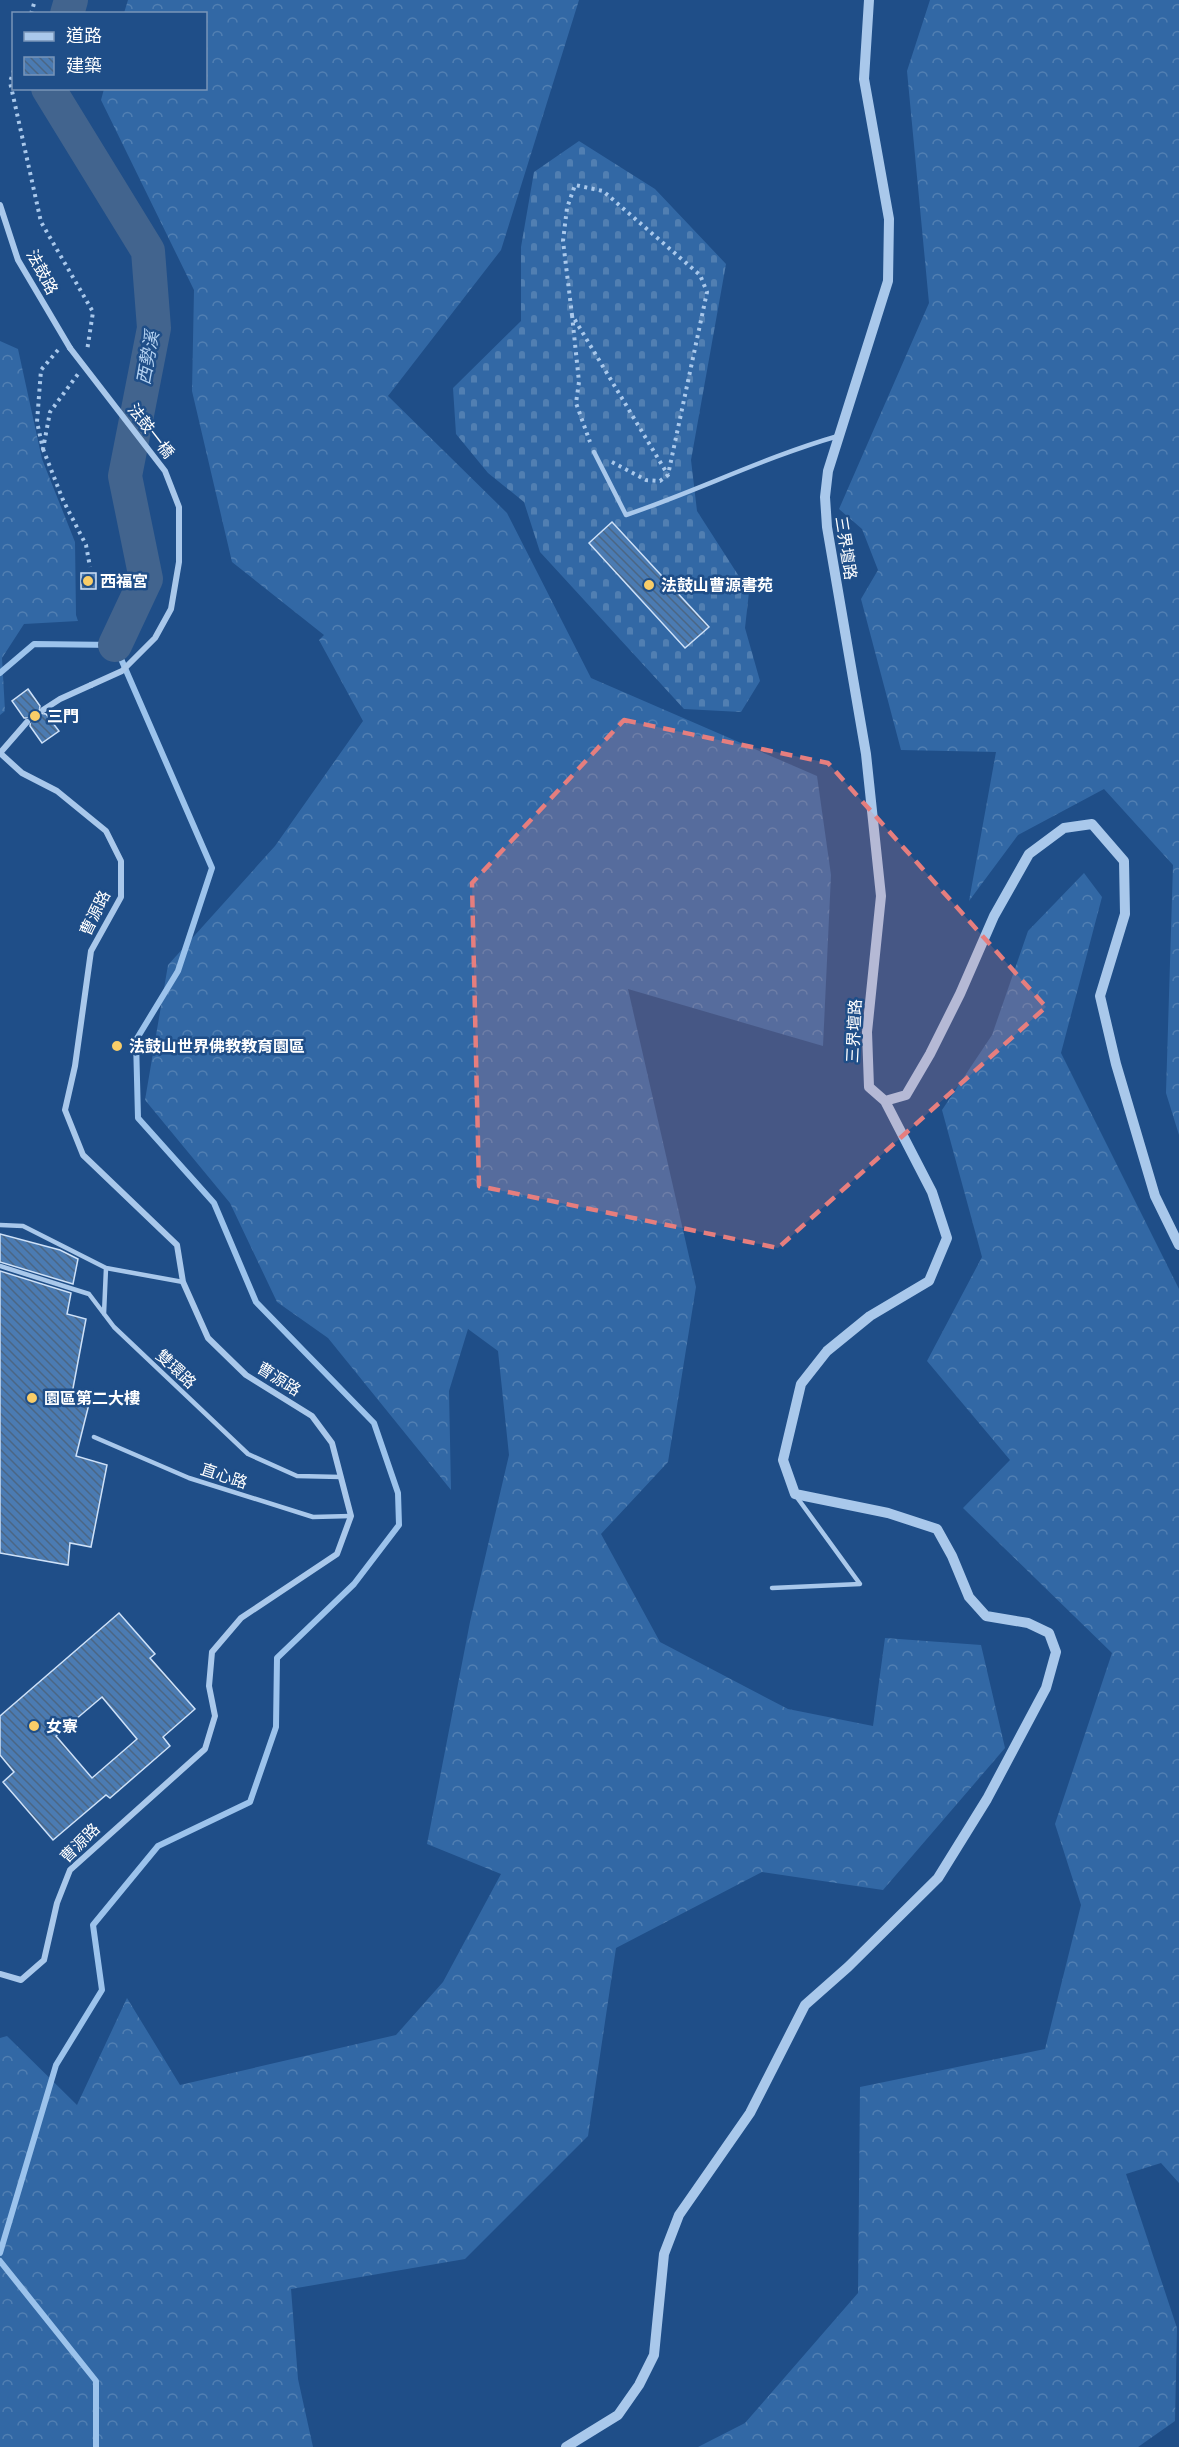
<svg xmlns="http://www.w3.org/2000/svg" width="1179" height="2447" viewBox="0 0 1179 2447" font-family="Jost,'Noto Sans TC',sans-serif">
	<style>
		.forest { fill: url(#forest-crowns) }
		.cemetery { fill: url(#cemetery-stones) }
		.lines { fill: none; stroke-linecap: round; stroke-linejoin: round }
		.stream { stroke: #9cc3ec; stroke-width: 6 }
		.river { stroke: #42648e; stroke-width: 34 }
		.building { fill: url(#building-back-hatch); stroke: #cee1f8; stroke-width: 1.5; fill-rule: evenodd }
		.minor-tunnel { stroke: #41699a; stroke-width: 6; stroke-dasharray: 6 3; stroke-linecap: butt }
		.path { stroke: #a9c8eb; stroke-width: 4; stroke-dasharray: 3 4.5; stroke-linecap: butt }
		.service { stroke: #a9c8eb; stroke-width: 4.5 }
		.minor { stroke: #a9c8eb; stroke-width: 6 }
		.tertiary { stroke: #a9c8eb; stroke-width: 10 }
		.minor-bridge { stroke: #a9c8eb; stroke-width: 6 }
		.marked { fill: #e67e7e; fill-opacity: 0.2; stroke: #e67e7e; stroke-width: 4.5; stroke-dasharray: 12 8; stroke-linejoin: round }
		.poi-dot { fill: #f9cd68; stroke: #1f4e88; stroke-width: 2 }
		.labels { text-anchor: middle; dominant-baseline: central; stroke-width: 5; stroke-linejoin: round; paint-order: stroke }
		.street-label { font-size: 16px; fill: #fff; stroke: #1f4e88 }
		.poi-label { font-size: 16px; font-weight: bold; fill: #fff; stroke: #1f4e88; text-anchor: start }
		.water-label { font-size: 18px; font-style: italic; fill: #b4d2f2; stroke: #1f4e88 }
	</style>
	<defs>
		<pattern id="forest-crowns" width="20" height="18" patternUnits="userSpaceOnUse" patternTransform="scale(1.5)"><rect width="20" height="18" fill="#3268a5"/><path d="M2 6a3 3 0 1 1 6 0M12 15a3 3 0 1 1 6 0" fill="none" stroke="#517fb2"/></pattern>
		<pattern id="cemetery-stones" width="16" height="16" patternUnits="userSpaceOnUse" patternTransform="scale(1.5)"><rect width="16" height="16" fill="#3268a5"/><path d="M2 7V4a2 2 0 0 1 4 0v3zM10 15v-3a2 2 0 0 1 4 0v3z" fill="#517fb2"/></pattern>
		<pattern id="building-back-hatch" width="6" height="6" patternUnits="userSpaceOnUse" patternTransform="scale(1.5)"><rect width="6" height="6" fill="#4b7bb2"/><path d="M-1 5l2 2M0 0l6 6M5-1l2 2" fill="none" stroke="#4b6684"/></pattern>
	</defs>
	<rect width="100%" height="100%" fill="#1f4e88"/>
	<path class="forest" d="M128 0H579L501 250 388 396 507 513 591 678 817 776 831 875 823 1046 628 989 696 1287 668 1462 601 1534 660 1642 788 1709 873 1726 885 1638 981 1645 1005 1748 883 1890 762 1872 616 1948 588 2136 465 2259 291 2289 298 2379 313 2447H0V2038L7 2036 77 2105 127 1998 180 2085 396 2035 443 1982 501 1874 427 1844 470 1622 509 1455 498 1351 468 1329 449 1391 451 1490 328 1338 277 1302 230 1203 145 1100 168 965 275 846 363 721 319 640 324 635 232 562 192 391 194 290 101 100 104 89 206 88V14L124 13Z
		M930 0H1179V1135L1166 1093 1173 865 1104 789 1018 835 969 901 996 752 901 750 861 599 878 570 862 529 839 509 929 303 907 71Z
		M0 341 18 349 42 459 75 542 76 615 78 621 24 624 2 658 5 711 0 715Z
		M1084 873 1102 897 1061 1053 1179 1289V2183L1161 2163 1126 2174 1177 2328 1175 2421 1138 2447H698L745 2423 858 2293 860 2087 1045 2049 1081 1905 1055 1824 1112 1653 963 1508 1010 1460 927 1361 982 1257 942 1110 992 1035 1028 931Z"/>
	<path class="cemetery" d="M579 141 655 189 726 264 691 460 697 511 749 592 745 628 760 681 741 712 684 709 540 552 524 502 488 473 456 434 453 388 521 321V247L534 172Z"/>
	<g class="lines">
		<path class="stream" d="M0 673 34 644 115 645 212 868 178 971 136 1040 138 1118 214 1203 256 1302 374 1423 398 1493 399 1525 354 1584 277 1658 276 1727 250 1802 158 1846 93 1925 102 1990 56 2065 0 2253
			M0 2261 96 2381V2447"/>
		<path class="river" d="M67 14 71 0
			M48 88 148 251 154 328 125 476 146 579 115 645"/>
	</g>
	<path class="building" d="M612 522 709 627 685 648 589 543Z
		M81 573H96V589H81Z
		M28 689 40 706 39 713 46 714 59 731 42 743 30 726 31 718H24L12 701Z
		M0 1234 60 1250 78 1259 73 1284 0 1262Z
		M0 1271 71 1293 67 1314 86 1319 71 1399 89 1404 76 1456 107 1465 91 1547 70 1543 68 1565 0 1553Z
		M119 1613 155 1654 150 1658 195 1709 163 1737 170 1746 110 1798 106 1795 53 1840 3 1782 14 1772 0 1755V1716ZM102 1697 137 1739 92 1778 56 1736Z"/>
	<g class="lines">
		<path class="minor-tunnel" d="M27 722 43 710"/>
		<path class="path" d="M31 14 35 0
			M14 70 10 82 41 222 93 312 87 351
			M572 315 579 382 576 403 590 442
			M58 350 41 370 37 422 43 449 50 412 78 374
			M43 449 63 500 86 545 90 567
			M612 462 646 480 660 481 668 475 707 292 700 275 603 191 575 185 567 208 563 241 572 315 668 475"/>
		<path class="service" d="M594 452 626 515C697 491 765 457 838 436
			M0 1225 23 1226 106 1268 183 1282
			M0 1266 89 1294 114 1327 248 1454 297 1476 341 1477
			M104 1314 106 1268
			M94 1437 189 1478 313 1517 351 1516
			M772 1588 860 1584 796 1496"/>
		<path class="minor" d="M0 205 18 260 70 348
			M43 710 60 699 91 685
			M0 753 22 773 57 791 106 831 121 861V897L91 951 75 1066 65 1110 83 1155 177 1245 183 1282 208 1338 246 1375 312 1416 332 1443 351 1516 337 1554 241 1618 212 1652 209 1686 215 1716 205 1749 70 1870 57 1903 44 1960 21 1980 0 1974
			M0 753 27 722"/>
		<path class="tertiary" d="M885 1101 906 1095 930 1054 960 994 994 916 1029 854 1064 828 1092 824 1124 861 1125 914 1100 996 1116 1064 1155 1196 1179 1245
			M566 2447 618 2415 639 2385 654 2355 664 2254 679 2215 750 2113 805 2005 848 1967 938 1878 987 1799 1046 1688 1056 1652 1049 1633 1028 1623 986 1616 969 1597 952 1556 937 1529 888 1513 795 1494 783 1460 801 1384 827 1351 870 1316 929 1281 947 1238 932 1192 885 1101 869 1087 867 1032 881 896 866 754 827 527 825 497 828 471 888 281 889 219 864 79 869 0"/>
		<path class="minor-bridge" d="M70 348 165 471 179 507V562L171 609 155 638 122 671 91 685"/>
	</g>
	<path class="marked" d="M624 720 828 763 1046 1007 778 1248 479 1186 472 883Z"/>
	<g class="poi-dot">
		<circle cx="88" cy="581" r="6"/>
		<circle cx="649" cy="585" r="6"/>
		<circle cx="35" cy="716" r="6"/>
		<circle cx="117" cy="1046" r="6"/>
		<circle cx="32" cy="1398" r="6"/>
		<circle cx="34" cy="1726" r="6"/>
	</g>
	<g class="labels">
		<g class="street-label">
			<text transform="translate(42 272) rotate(62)">法鼓路</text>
			<text transform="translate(151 431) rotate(52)">法鼓一橋</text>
			<text transform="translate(846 548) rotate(81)">三界壇路</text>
			<text transform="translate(95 913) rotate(-64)">曹源路</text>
			<text transform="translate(854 1031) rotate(-87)">三界壇路</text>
			<text transform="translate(176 1369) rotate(43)">雙環路</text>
			<text transform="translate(279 1379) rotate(32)">曹源路</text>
			<text transform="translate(224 1476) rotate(18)">直心路</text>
			<text transform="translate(80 1843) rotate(-45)">曹源路</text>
		</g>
		<g class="poi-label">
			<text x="100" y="581">西福宮</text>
			<text x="661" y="585">法鼓山曹源書苑</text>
			<text x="47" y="716">三門</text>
			<text x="129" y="1046">法鼓山世界佛教教育園區</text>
			<text x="44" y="1398">園區第二大樓</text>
			<text x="46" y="1726">女寮</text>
		</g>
		<g class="water-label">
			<text transform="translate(148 358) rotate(-80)">西勢溪</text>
		</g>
	</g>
	<rect x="12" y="12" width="195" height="78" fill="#1f4e88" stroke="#7995b8" stroke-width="1.5"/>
	<rect x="24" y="32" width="30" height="9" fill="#a9c8eb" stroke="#7995b8" stroke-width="1.5"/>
	<text x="66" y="42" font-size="18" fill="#ffffff">道路</text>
	<rect x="24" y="57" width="30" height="18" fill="url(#building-back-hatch)" stroke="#7995b8" stroke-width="1.5"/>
	<text x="66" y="72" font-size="18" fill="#ffffff">建築</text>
</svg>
